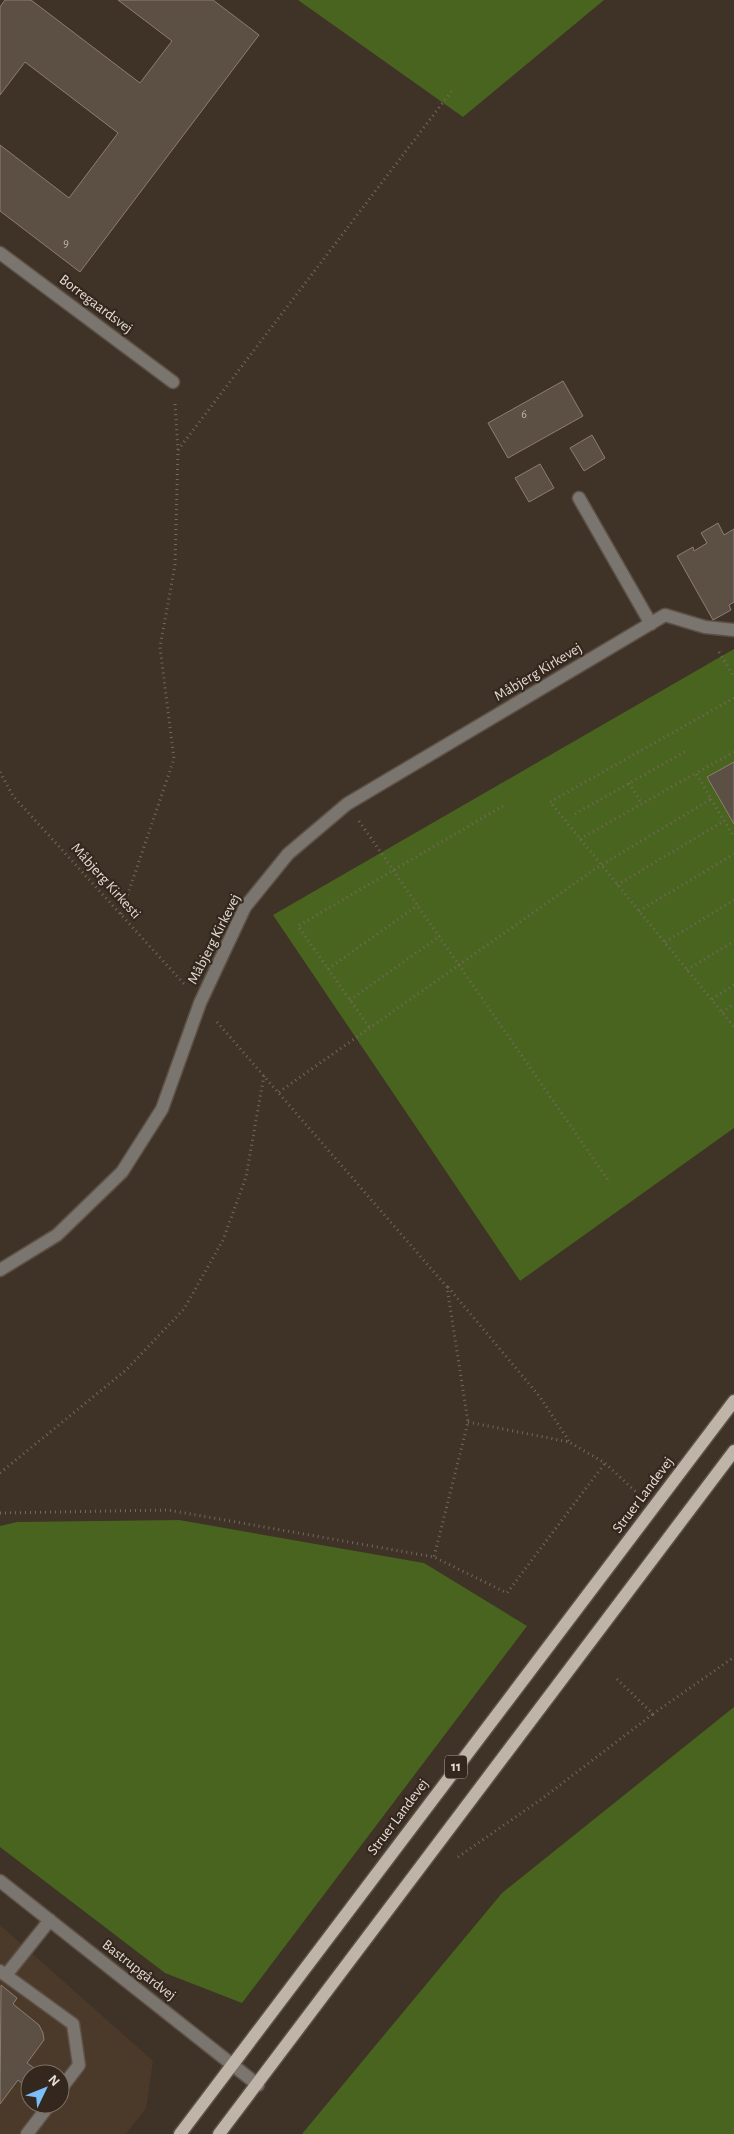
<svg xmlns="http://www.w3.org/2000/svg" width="734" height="2134" viewBox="0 0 734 2134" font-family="'Alegreya Sans',sans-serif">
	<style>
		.built { fill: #4b392a; fill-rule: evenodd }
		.green { fill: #49641e }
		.building { fill: #5c4f44; stroke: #8d7d72 }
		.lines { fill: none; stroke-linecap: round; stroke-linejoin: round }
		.minor-casing { stroke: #5d5046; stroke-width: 15 }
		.major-casing { stroke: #5d5046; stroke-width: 15 }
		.path { stroke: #74695f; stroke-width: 3; stroke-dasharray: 1 4; stroke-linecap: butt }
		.minor { stroke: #7a756e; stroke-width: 12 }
		.major { stroke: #beb4a7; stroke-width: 12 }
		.labels { text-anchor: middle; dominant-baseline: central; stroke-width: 4.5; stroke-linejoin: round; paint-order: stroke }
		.number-label { font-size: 12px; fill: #c1b8b0 }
		.shield { fill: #34281e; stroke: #aea59d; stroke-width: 1 }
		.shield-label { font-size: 14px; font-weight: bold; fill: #e3dbd4 }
		.street-label { font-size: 15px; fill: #e3dbd4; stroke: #34281e }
	</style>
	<rect width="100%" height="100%" fill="#3f3227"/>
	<path class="built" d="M0 1925 153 2061 146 2108 126 2134H0ZM30 2074H60V2104H30Z"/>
	<path class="green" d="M298 0H604L463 117Z
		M734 649V1128L520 1281 273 915Z
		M179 1520 424 1563 527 1626 242 2003 165 1973 0 1847V1526L17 1522Z
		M734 1707V2134H302L502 1893Z"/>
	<path class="building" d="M5 0H31L140 83 172 41 118 0H213L259 35 80 272 0 211V145L69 198 118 133 25 62 0 95V7Z
		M563 381 583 416 508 458 488 423Z
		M592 435 605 458 584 471 570 448Z
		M540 464 554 488 529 502 515 478Z
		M718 523 724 535 734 529V602L729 605 731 610 713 620 677 556 693 547 694 551 707 543 701 533Z
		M734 762V824L707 777Z
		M1 1985 17 1998 13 2004 39 2025 43 2033 44 2040 27 2063 37 2070 34 2074H30V2079L25 2086 18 2080 0 2104Z"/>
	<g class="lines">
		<g class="minor-casing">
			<path id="minor" d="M0 253 173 382
				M579 498 651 624
				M0 1270 57 1235 122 1172 162 1109 200 1003 245 907 288 854 347 804 665 615 705 627 734 630
				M0 1881 258 2085
				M0 1971 73 2024 79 2065 60 2090
				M6 1975 50 1920
				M27 2134 50 2104"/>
		</g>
		<g class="major-casing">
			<path id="major" d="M180 2134 734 1401
				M219 2134 734 1451"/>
		</g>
		<path class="path" d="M178 450 454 88
			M719 652 734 677
			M734 698 550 802 734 1027
			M0 772 13 796 185 985
			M629 783 642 804
			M711 799 734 837
			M575 814 686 751
			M359 821 608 1180
			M580 839 696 773
			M617 885 724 821
			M639 911 734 854
			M121 914 174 759 160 647 175 565 178 450 175 403
			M665 942 734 900
			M328 969 418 905
			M687 970 734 941
			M712 999 734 985
			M350 1000 440 936
			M722 1012 734 1004
			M217 1022 447 1287 468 1422 434 1557
			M369 1027 298 926 503 806
			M279 1092 595 869 711 799 696 773 734 752
			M448 1287 540 1397 569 1441
			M468 1422 569 1442 605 1463 636 1492
			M0 1473 126 1370 184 1309 223 1240 246 1177 264 1075
			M0 1513 168 1510 434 1557 507 1593 605 1463
			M617 1679 653 1714 734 1657
			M458 1857 543 1798 653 1714"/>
		<use href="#minor" class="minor"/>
		<use href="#major" class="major"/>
	</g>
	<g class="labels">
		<g class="number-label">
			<text x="66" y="243">9</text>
			<text x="524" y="414">6</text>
		</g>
		<rect class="shield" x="445" y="1755.5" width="22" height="23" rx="4"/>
		<g class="shield-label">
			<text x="456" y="1767">11</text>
		</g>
		<g class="street-label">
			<text transform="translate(96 304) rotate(37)">Borregaardsvej</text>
			<text transform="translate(538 672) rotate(-31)">Måbjerg Kirkevej</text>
			<text transform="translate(106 881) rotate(48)">Måbjerg Kirkesti</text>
			<text transform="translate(214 939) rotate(-63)">Måbjerg Kirkevej</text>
			<text transform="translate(643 1495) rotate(-53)">Struer Landevej</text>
			<text transform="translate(398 1817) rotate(-53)">Struer Landevej</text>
			<text transform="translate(139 1970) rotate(38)">Bastrupgårdvej</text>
		</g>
	</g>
	<g transform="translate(45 2089) rotate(47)"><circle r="24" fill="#34281e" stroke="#7a7067"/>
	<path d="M0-4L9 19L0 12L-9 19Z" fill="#7bbef8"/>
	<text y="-8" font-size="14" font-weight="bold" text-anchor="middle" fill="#e3dbd4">N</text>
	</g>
</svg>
